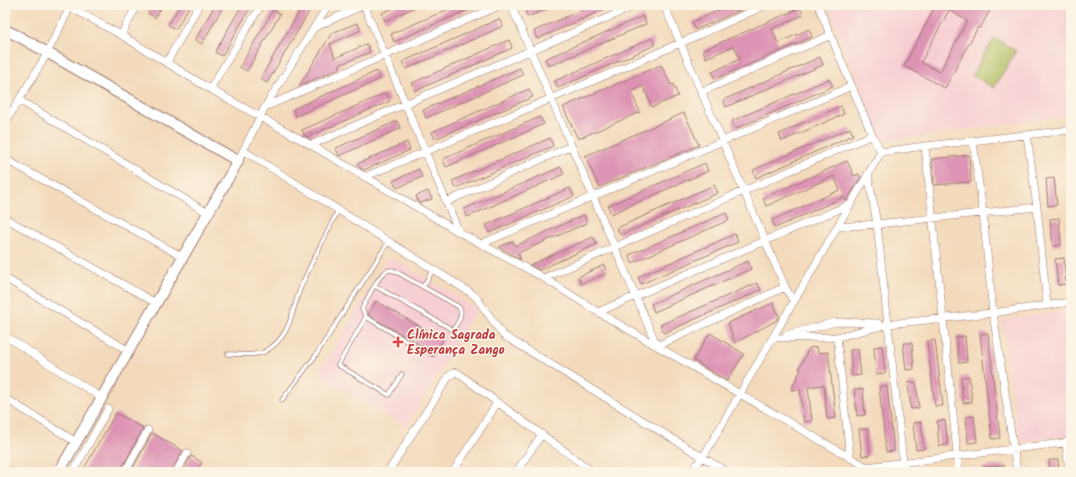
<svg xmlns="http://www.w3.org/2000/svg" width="1076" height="477" viewBox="0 0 1076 477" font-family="Kalam,sans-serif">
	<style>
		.built { fill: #f7cfd3 }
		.green { fill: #afbb5d; stroke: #7c6d44 }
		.building { fill: #dd93b4; fill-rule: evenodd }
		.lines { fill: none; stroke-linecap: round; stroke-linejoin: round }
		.lane-casing { stroke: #9e7c73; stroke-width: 5 }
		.street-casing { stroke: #9e7c73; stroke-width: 8 }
		.secondary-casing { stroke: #9e7c73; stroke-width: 12 }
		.lane { stroke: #fff; stroke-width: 3.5 }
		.street { stroke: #fff; stroke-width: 7 }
		.secondary { stroke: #fff; stroke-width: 10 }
		.health-dot { fill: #e0444e; stroke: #fcf5e5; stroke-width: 1.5 }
		.labels { text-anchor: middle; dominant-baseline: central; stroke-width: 3; stroke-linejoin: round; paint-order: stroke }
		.health-label { font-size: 13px; font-weight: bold; fill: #be3a42; stroke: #fcf5e5; text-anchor: start }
	</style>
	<rect width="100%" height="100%" fill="#fcf5e5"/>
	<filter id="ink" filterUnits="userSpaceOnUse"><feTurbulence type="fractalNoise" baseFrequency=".025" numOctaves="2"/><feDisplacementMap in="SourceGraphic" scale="8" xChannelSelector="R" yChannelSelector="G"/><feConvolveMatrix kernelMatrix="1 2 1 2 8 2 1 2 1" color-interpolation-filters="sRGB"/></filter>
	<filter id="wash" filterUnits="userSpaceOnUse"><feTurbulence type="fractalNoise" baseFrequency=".012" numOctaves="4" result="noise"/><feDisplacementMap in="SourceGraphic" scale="16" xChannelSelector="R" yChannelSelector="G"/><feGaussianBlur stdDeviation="0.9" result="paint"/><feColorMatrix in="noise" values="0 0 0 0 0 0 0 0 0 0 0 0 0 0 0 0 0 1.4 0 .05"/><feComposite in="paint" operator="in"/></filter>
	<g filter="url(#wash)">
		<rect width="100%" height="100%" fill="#f3dabb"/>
		<path class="built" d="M828 5H1071V115L880 142Z
			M389 257 477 309 406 427 318 374Z
			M1071 310V435L1019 442 1002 320Z"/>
		<path class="green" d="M994 38 1016 51 994 88 972 75Z"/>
		<g id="blocks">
			<path class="building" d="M153 5H163L155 18 148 13Z
				M180 5H190L176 29 168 25Z
				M215 5H224L202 44 195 40Z
				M242 5H252L222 56 215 52Z
				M303 5H313L267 83 260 79Z
				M400 5H420L385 21 382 13Z
				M458 5H479L394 42 391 34Z
				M536 5H556L528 17 525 10Z
				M593 5H614L537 39 534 31Z
				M731 5H752L695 30 692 22Z
				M936 5H993L980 28 978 27 945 88 904 66ZM949 10 967 21 940 72 921 62Z
				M800 8 803 15 772 29 778 43 809 29 812 37 715 79 712 72 740 59 734 46 706 58 703 50Z
				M273 10 280 14 247 71 240 67Z
				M643 16 646 24 549 66 545 59Z
				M499 19 503 26 406 69 402 62Z
				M357 23 361 30 330 44 335 58 367 44 370 52 339 65 340 68 299 86 332 33Z
				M652 38 655 45 558 88 555 81Z
				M509 40 512 48 415 91 412 83Z
				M820 57 823 65 726 107 723 100Z
				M661 65 671 85 673 84 678 96 652 107 643 86 631 92 640 112 578 139 563 107Z
				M520 68 523 75 426 118 423 110Z
				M377 71 380 79 296 116 293 109Z
				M829 79 833 86 735 129 732 121Z
				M529 89 533 97 435 139 432 132Z
				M386 93 390 101 307 137 305 136 302 130Z
				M841 106 844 114 782 141 779 134Z
				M684 113 699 145 599 187 585 156Z
				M540 117 544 124 446 167 443 159Z
				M397 121 401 128 339 156 336 148Z
				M850 128 853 135 756 178 753 170Z
				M550 138 553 146 456 188 452 181Z
				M407 142 410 150 364 170 359 167 357 164Z
				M969 155 971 182 934 185 932 159Z
				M847 161 854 176 859 174 861 177 846 201 844 197 775 228 772 220 840 190 834 176 766 206 763 198Z
				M705 163 708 171 611 214 608 206Z
				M561 167 564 174 467 217 464 209Z
				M419 169 422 177 397 188 393 181Z
				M1054 178 1057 205 1048 206 1046 179Z
				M714 185 718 193 620 235 617 228Z
				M570 188 574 196 489 233 486 225Z
				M428 191 432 199 420 203 418 202 416 196Z
				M726 213 729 220 632 263 629 255Z
				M584 215 587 223 518 253 521 260 499 247 513 241 515 246Z
				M1059 218 1061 245 1053 246 1050 219Z
				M735 234 738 242 641 284 638 277Z
				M593 237 597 244 539 270 530 265Z
				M1064 258 1066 284 1058 285 1055 259Z
				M748 261 751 269 654 312 651 304Z
				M604 265 607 273 581 284 578 277Z
				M757 283 761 290 664 333 660 325Z
				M376 301 443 340 433 357 422 351 424 347 368 315Z
				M773 303 779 316 777 320 735 343 728 323Z
				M710 333 744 354 727 381 693 360Z
				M988 333 1000 438 992 439 980 334Z
				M965 336 967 362 959 363 956 337Z
				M935 340 943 406H935L927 341Z
				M903 343H912L914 369 906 370Z
				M882 346 885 373 877 374H876L874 347Z
				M817 347 818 353 828 352 836 418 827 419 824 385 808 387 812 421 804 422 800 389 791 390 801 369H799L809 348Z
				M858 349 861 375 852 376 850 350Z
				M969 376 972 402 963 403 961 377Z
				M916 382 919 408 911 409 908 383Z
				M887 386 894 451 886 452 879 387Z
				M863 389 865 415 857 416 854 390Z
				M116 413 143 428 120 472H82Z
				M974 416 977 442 968 443 966 417Z
				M945 420 948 445 939 446 937 421Z
				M921 422 924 449 916 450 913 423Z
				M859 429H868L870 455 862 456Z
				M152 433 183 451 170 472H131Z
				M191 456 202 462 196 472H190L184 469Z
				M1049 460H1058L1059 472H1050Z
				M1004 465 1005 472H983V467Z"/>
		</g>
	</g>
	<g filter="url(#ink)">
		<use href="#blocks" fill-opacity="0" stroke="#9e7c73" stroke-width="1"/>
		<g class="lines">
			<g class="lane-casing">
				<path id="lane" d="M375 286 453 330C457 323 464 316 459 307L393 270C389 270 387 270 384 273 376 280 367 299 362 309L366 317 338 365 389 395 402 374
					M423 287 433 270
					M366 317 418 348
					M228 354C236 354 258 356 264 352 294 336 291 307 303 282 314 257 327 234 338 210
					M282 400 316 355 389 241"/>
			</g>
			<g class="street-casing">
				<path id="street" d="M66 5 121 35 210 89 311 145 459 232 544 278 598 312 875 472
					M364 5 459 232
					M511 5 657 346 785 287
					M664 5 785 287 794 302
					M818 5 872 135 881 152
					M315 27 364 5
					M121 35 137 5
					M167 62 199 5
					M210 89 261 5
					M701 92 831 35
					M19 100 208 213
					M265 107 501 5
					M5 123 45 57 70 7
					M1027 135 1037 207 1047 305
					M973 141 983 213 993 313 1017 472
					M311 145C419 97 529 52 637 5
					M925 146 959 472
					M244 151 471 293 476 297 503 335 727 472
					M881 152 925 146 1071 130
					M5 159 183 257
					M238 161 265 107 328 5
					M868 174 877 224 903 462
					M364 177C499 121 633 65 766 5
					M446 202 571 146
					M5 218 156 303
					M837 227 877 224 1037 207
					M481 244 852 86
					M5 278 129 351
					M544 278 872 135
					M598 312 851 204
					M786 335 836 322 878 323
					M5 336 102 398
					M837 337 850 458
					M773 338 837 337 889 324 993 313 1071 302
					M5 398 76 442
					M1066 442 1069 472
					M866 467 1071 442
					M5 469 13 472
					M73 472 108 409
					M125 472 148 430
					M176 472 187 453
					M388 472 449 376 455 372 458 373C502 407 548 438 593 472
					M453 472 497 403
					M516 472 542 434
					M690 472 703 457 881 152"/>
			</g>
			<g class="secondary-casing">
				<path id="secondary" d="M5 30 18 36 238 161 59 472"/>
			</g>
			<use href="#lane" class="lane"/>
			<use href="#street" class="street"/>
			<use href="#secondary" class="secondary"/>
		</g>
	</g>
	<path class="health-dot" d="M396 336h4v4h4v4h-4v4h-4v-4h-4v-4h4z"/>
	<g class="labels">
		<g class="health-label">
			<text x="407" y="335">Clínica Sagrada<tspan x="407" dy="15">Esperança Zango</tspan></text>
		</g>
	</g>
	<rect width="1076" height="477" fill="none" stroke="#fcf5e5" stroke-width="20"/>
</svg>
